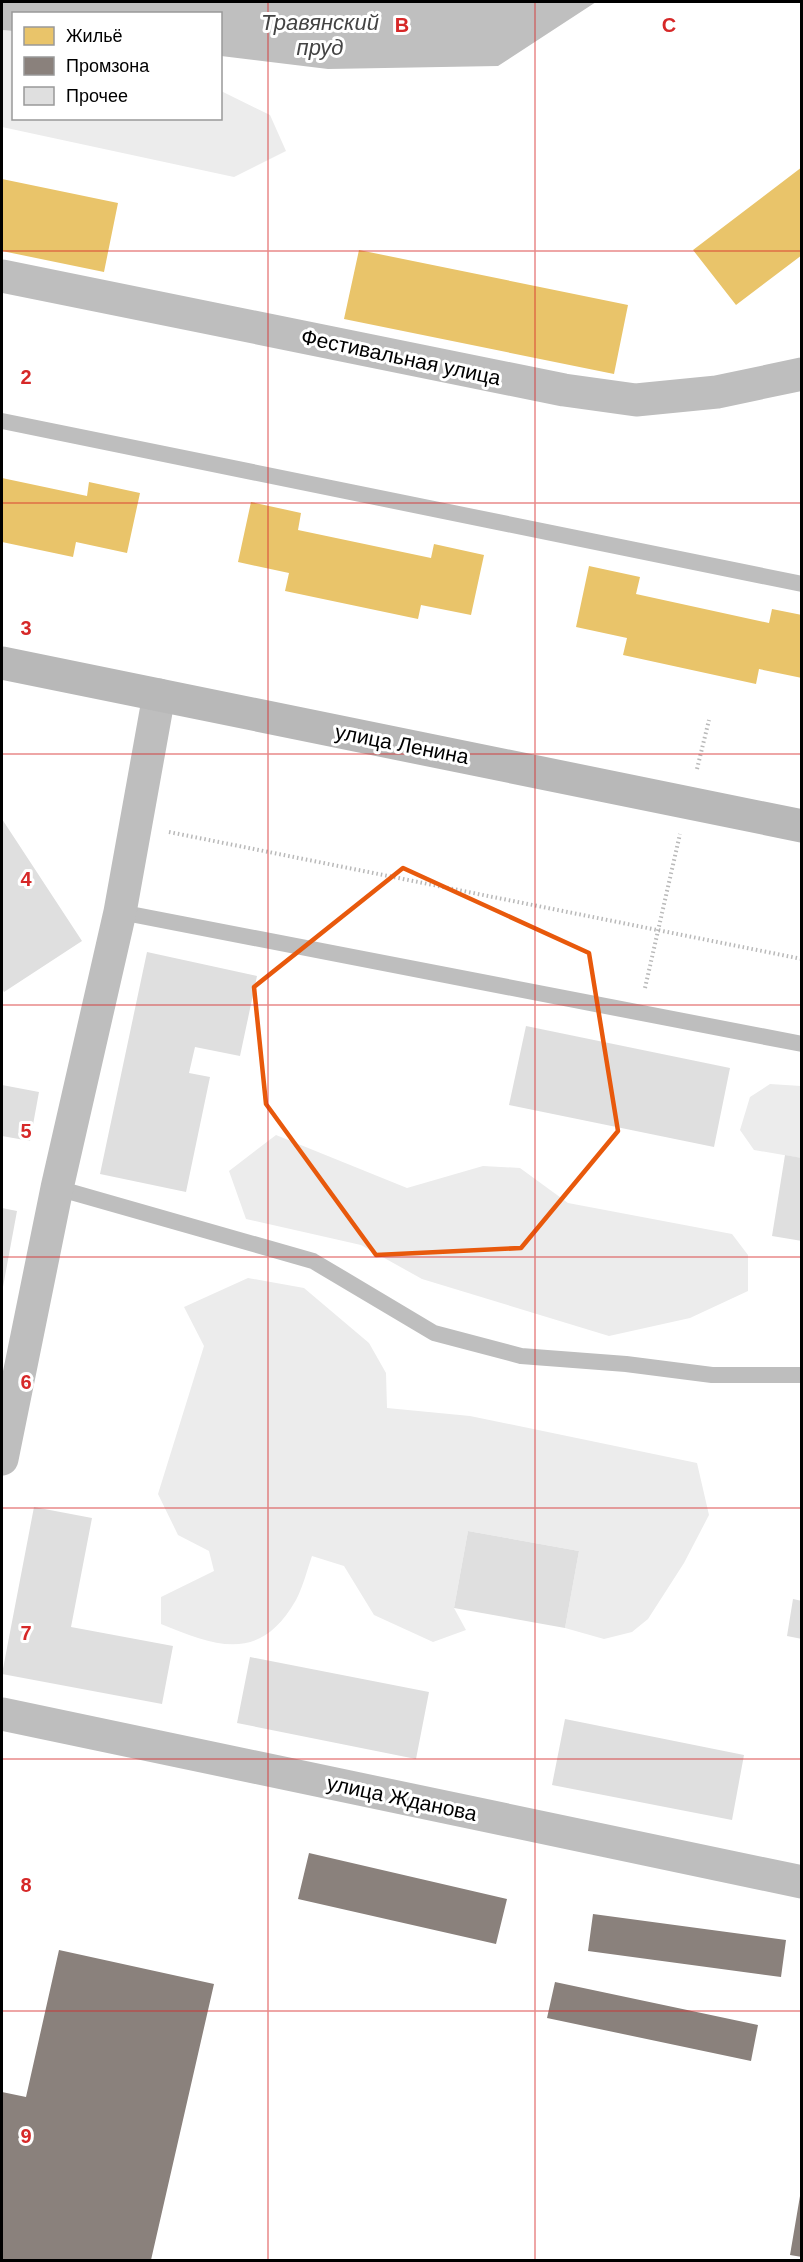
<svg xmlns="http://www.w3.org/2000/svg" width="803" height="2262" viewBox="0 0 803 2262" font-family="Arial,sans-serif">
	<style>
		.green { fill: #ececec }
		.water { fill: #bfbfbf }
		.homes { fill: #e9c46a }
		.industry { fill: #8a817c }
		.building { fill: #dfdfdf }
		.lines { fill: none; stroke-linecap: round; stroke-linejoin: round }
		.path { stroke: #b9b9b9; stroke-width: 4; stroke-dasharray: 1.5 3; stroke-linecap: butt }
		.lane { stroke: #bebebe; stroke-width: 16 }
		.street { stroke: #bebebe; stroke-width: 33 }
		.secondary { stroke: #b8b8b8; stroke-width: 33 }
		.marked { fill: none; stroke: #e8590c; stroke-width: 4.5; stroke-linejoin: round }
		.grid { fill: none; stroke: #d62828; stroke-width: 1.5; stroke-opacity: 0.55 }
		.labels { text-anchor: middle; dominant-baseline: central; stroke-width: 6; stroke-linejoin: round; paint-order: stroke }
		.street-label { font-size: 21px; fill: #000; stroke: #fff }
		.water-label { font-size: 22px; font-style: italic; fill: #444; stroke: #fff }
		.grid-label { font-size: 20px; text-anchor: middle; font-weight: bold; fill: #d62828; stroke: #fff; stroke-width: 6; stroke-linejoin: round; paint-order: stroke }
	</style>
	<rect width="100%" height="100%" fill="#fff"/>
	<path class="green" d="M2 30 13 31 14 118H220L221 91 270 115 286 151 234 177 2 127Z
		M770 1084 801 1086V1158L754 1150 740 1130 750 1097Z
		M276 1135 407 1188 483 1166 520 1168 568 1203 732 1234 748 1255V1291L690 1318 609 1336 422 1279 361 1245 246 1219 229 1171Z
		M248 1278 304 1288 369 1343 386 1373 387 1408 470 1416 697 1463 709 1515 684 1563 648 1619 632 1632 604 1639 565 1628 579 1551 468 1531 454 1608 466 1630 433 1642 374 1615 344 1566 312 1556C307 1570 303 1587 296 1600 260 1663 217 1647 161 1624V1597L214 1571 209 1551 178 1535 158 1494 204 1346 184 1307Z"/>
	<path class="water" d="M2 2H596L498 66 328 69 221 56 220 14H14L13 31 2 30Z"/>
	<path class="homes" d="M802 167V255L736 305 693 250Z
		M2 179 118 203 104 272 2 251Z
		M359 250 628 305 614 374 344 319Z
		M2 478 87 496 89 482 140 493 127 553 76 542 73 557 2 542Z
		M251 502 301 513 298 530 431 558 434 544 484 555 471 615 421 605 418 619 285 591 289 573 238 562Z
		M589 566 640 577 636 594 769 623 772 609 802 615V678L759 669 756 684 623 655 627 638 576 627Z"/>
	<path class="industry" d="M309 1853 507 1899 496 1944 298 1899Z
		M593 1914 786 1940 781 1977 588 1951Z
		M59 1950 214 1984 151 2260H2V2092L26 2097Z
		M555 1982 758 2025 751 2061 547 2018Z
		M800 2196 802 2197V2257L790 2255Z"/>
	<path class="building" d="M2 819 82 941 4 992 2 988Z
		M147 952 257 976 240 1056 195 1047 189 1073 210 1077 186 1192 100 1174Z
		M526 1026 730 1068 714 1147 509 1105Z
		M2 1085 39 1092 30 1141 2 1136Z
		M785 1155 802 1158V1241L772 1236Z
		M2 1208 17 1211 3 1287H2Z
		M34 1507 92 1518 71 1627 173 1646 162 1704 2 1674Z
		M468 1531 579 1551 565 1628 454 1608Z
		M793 1599 802 1601V1639L787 1636Z
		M250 1657 429 1692 416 1759 237 1723Z
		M565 1719 744 1755 732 1820 552 1785Z"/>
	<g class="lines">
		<path class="path" d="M697 769 709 720
			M169 832 802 959
			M645 988 680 834"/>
		<path class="lane" d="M2 421 802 584
			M120 912 802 1044
			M57 1188 313 1261 434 1333 521 1356 626 1364 712 1375H802"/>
		<path class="street" d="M2 276 564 390 636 400 717 392 802 374
			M2 1459 57 1188 120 912 159 695
			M2 1714 802 1882"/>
		<path class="secondary" d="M2 663 802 826"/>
	</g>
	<path class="marked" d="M403 868 589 953 618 1131 521 1248 376 1255 266 1104 254 987Z"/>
	<path class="grid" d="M268 2V2260M535 2V2260M2 251H802M2 503H802M2 754H802M2 1005H802M2 1257H802M2 1508H802M2 1759H802M2 2011H802"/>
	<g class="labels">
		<g class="street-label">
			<text transform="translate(401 357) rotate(12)">Фестивальная улица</text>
			<text transform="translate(402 744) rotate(11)">улица Ленина</text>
			<text transform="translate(402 1798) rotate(12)">улица Жданова</text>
		</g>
		<g class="water-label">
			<text x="320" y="22">Травянский<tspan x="320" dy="25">пруд</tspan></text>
		</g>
	</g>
	<g class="grid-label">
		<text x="402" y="32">B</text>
		<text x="669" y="32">C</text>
		<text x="26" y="384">2</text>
		<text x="26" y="635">3</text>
		<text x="26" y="886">4</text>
		<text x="26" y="1138">5</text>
		<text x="26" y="1389">6</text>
		<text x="26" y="1640">7</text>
		<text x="26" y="1892">8</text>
		<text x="26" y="2143">9</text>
	</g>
	<rect width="803" height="2262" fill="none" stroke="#000000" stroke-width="6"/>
	<rect x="12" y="12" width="210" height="108" fill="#ffffff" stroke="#999999" stroke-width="1.5"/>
	<rect x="24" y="27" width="30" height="18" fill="#e9c46a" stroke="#999999" stroke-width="1.5"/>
	<text x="66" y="42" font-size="18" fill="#000000">Жильё</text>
	<rect x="24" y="57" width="30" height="18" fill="#8a817c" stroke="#999999" stroke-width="1.5"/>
	<text x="66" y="72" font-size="18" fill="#000000">Промзона</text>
	<rect x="24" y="87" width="30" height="18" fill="#dfdfdf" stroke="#999999" stroke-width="1.5"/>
	<text x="66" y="102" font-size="18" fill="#000000">Прочее</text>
</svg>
